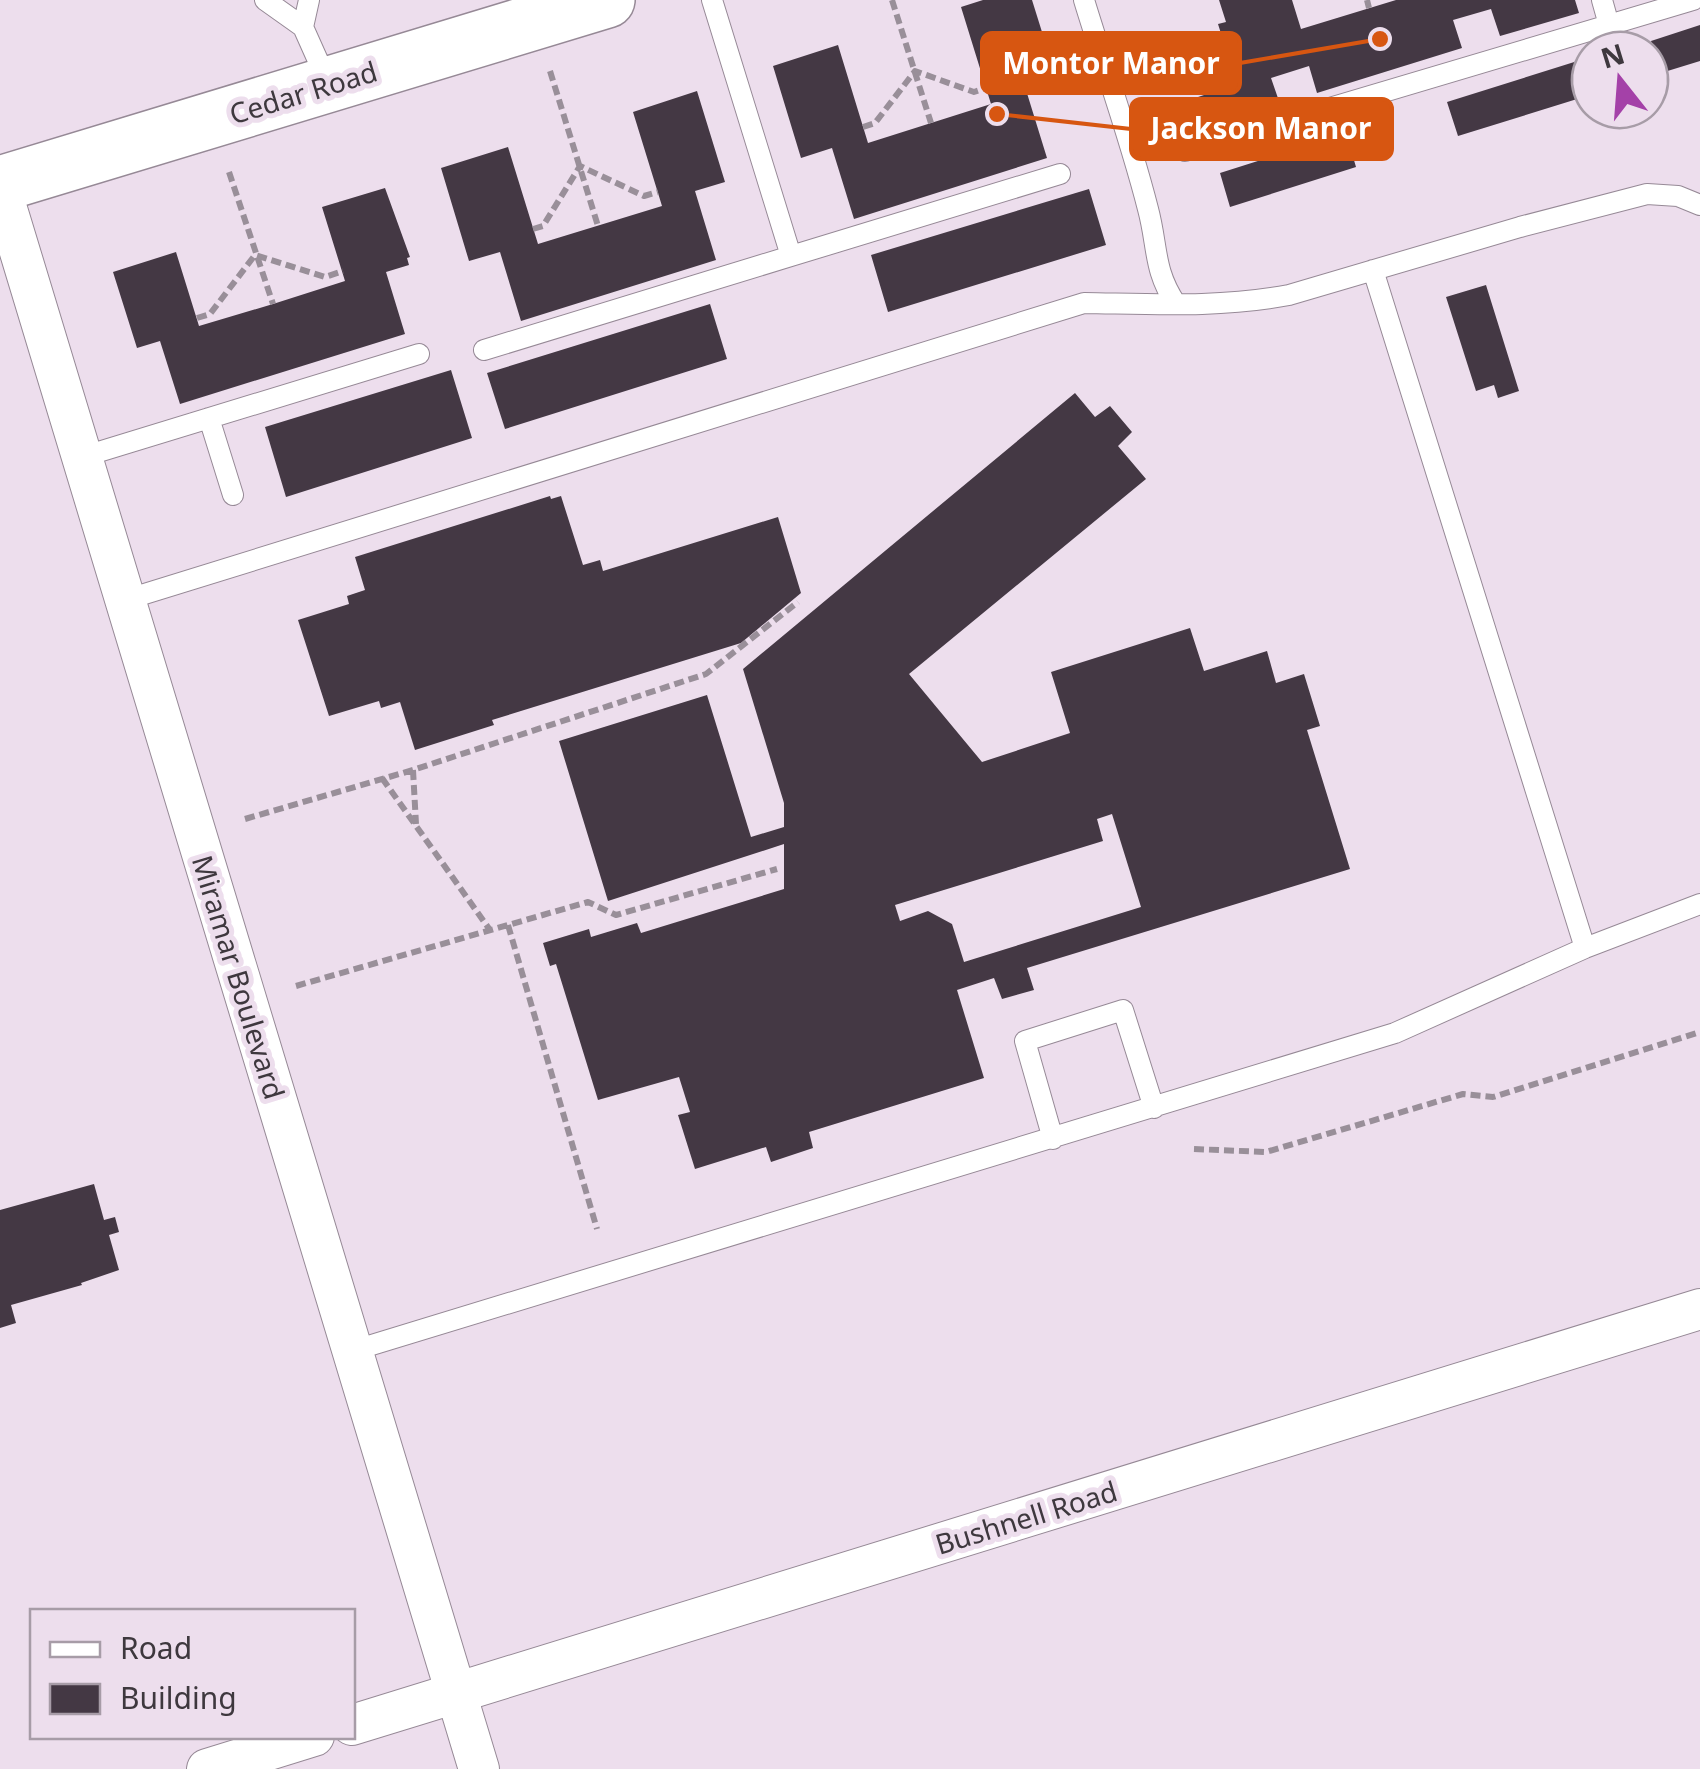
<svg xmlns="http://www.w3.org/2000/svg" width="1700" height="1769" viewBox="0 0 1700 1769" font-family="'Noto Sans',sans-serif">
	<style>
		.building { fill: #443844; fill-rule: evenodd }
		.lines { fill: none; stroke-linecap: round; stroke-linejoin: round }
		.service-casing { stroke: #968996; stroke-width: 22 }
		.minor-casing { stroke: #968996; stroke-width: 42 }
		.secondary-casing { stroke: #968996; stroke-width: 58 }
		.path { stroke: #998f99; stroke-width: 6; stroke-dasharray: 10 5; stroke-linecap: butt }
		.service { stroke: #fff; stroke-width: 20 }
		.minor { stroke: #fff; stroke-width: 40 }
		.secondary { stroke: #fff; stroke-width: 55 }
		.labels { text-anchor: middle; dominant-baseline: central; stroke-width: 10; stroke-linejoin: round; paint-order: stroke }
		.street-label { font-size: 28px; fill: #3e383e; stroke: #eddeed }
		.leader { fill: none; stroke: #d75611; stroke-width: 4 }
		.callout-dot { fill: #d75611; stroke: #eddeed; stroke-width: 4 }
		.callout { fill: #d75611; stroke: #d75611; stroke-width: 4 }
		.callout-label { font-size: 30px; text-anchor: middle; font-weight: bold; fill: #fff }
	</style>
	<rect width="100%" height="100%" fill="#eddeed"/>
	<path class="building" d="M983 0H1032L1057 80 1026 90 1047 158 854 219 832 148 801 158 773 66 838 45 868 143 991 104 961 7Z
		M1219 0H1292L1301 29 1396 0H1575L1579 13 1500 36 1491 9 1453 20 1462 48 1317 93 1309 66 1271 78 1280 104 1201 129 1192 99 1237 84 1218 24 1226 22Z
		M1700 25V61L1661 73 1651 41Z
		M1587 58 1590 95 1458 136 1447 102Z
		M697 91 725 182 695 191 716 260 521 321 500 252 469 261 441 168 508 147 538 244 662 206 633 112Z
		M1346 133 1356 167 1230 207 1220 173Z
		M385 188 410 257 407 258 409 265 386 272 405 334 180 404 160 341 137 348 113 272 176 252 199 326 273 304 345 281 322 207Z
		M1089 189 1106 245 888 312 871 255Z
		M1486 285 1519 391 1498 398 1494 385 1476 391 1446 297Z
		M710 304 727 359 505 429 487 373Z
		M451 370 472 438 286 497 265 427Z
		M1075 393 1095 417 1110 406 1132 432 1118 446 1146 479 909 674 982 762 1070 733 1051 672 1190 628 1204 671 1267 651 1276 683 1304 674 1320 726 1307 730 1350 869 1027 968 1034 990 1002 999 994 978 957 990 984 1078 809 1132 813 1148 771 1162 766 1147 695 1169 678 1115 690 1112 679 1077 598 1100 556 964 550 966 543 943 589 929 591 937 637 923 641 933 784 889V844L608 901 559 741 707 695 751 837 784 827V803L743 669ZM1112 814 1141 907 964 962 952 924 928 911 900 921 895 905 1103 841 1097 819Z
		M550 496 551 499 561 496 583 565 600 560 603 571 778 517 801 593 741 643 492 720 494 725 415 750 400 702 381 708 379 701 329 716 298 620 349 604 347 596 365 590 355 557Z
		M94 1184 104 1220 115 1217 119 1232 109 1235 119 1270 81 1283 82 1285 11 1305 16 1323 0 1328V1210Z"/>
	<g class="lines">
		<g class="service-casing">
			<path id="service" d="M265 0 303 27 328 83
				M712 0 791 256 1060 174
				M1084 0C1105 69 1130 138 1148 209 1158 246 1153 270 1176 304
				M1602 0 1609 25
				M303 27 309 0
				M1185 151 1693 0
				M1373 270 1585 948
				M484 350 791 256
				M209 418 233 495
				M82 457 419 354
				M125 600 1084 303C1153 304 1220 308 1289 295L1520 227 1647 194 1678 196 1700 205
				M1053 1139 1025 1041 1123 1010 1154 1108
				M352 1351 1395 1033 1585 948 1700 904"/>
		</g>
		<g class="minor-casing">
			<path id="minor" d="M0 186 479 1769
				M352 1725 1700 1309
				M207 1769 314 1736"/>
		</g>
		<g class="secondary-casing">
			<path id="secondary" d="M0 184 607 0"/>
		</g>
		<path class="path" d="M892 0 931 123
			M1367 0 1369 8
			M550 71 598 226
			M863 127 875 123 915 71 974 92 986 88
			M229 172 273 304
			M533 229 543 226 580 166 644 196 658 192
			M197 318 210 314 255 255 325 277 343 271
			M413 770 416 824
			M382 778 490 930
			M245 819 413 770 706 674 798 602
			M508 925 597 1229
			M296 986 588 902 616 915 777 869
			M1194 1149 1266 1152 1463 1094 1493 1097 1700 1032"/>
		<use href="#service" class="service"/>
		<use href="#minor" class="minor"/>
		<use href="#secondary" class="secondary"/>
	</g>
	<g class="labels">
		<g class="street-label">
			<text transform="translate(303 92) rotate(-17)">Cedar Road</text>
			<text transform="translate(239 977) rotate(73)">Miramar Boulevard</text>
			<text transform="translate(1026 1517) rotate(-17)">Bushnell Road</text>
		</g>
	</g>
	<path class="leader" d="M1380 39L1240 63M997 114L1131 129"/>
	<g class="callout-dot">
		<circle cx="1380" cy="39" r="10"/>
		<circle cx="997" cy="114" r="10"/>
	</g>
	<g class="callout">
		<rect x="982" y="33" width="258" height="60" rx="10"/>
		<rect x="1131" y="99" width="261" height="60" rx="10"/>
	</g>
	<g class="callout-label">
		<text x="1111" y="74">Montor Manor</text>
		<text x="1261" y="139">Jackson Manor</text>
	</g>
	<rect x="30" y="1609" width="325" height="130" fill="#eddeed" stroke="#a79ca7" stroke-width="2.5"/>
	<rect x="50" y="1642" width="50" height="15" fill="#ffffff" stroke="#a79ca7" stroke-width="2.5"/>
	<text x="120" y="1659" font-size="30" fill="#3e383e">Road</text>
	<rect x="50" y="1684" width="50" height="30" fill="#443844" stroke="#a79ca7" stroke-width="2.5"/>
	<text x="120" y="1709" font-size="30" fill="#3e383e">Building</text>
	<g transform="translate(1620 80) rotate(343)"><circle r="48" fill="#eddeed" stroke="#a79ca7" stroke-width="2.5"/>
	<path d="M0-8L18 38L0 25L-18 38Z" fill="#a441a8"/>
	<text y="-15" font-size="28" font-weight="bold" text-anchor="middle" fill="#3e383e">N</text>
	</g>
</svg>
